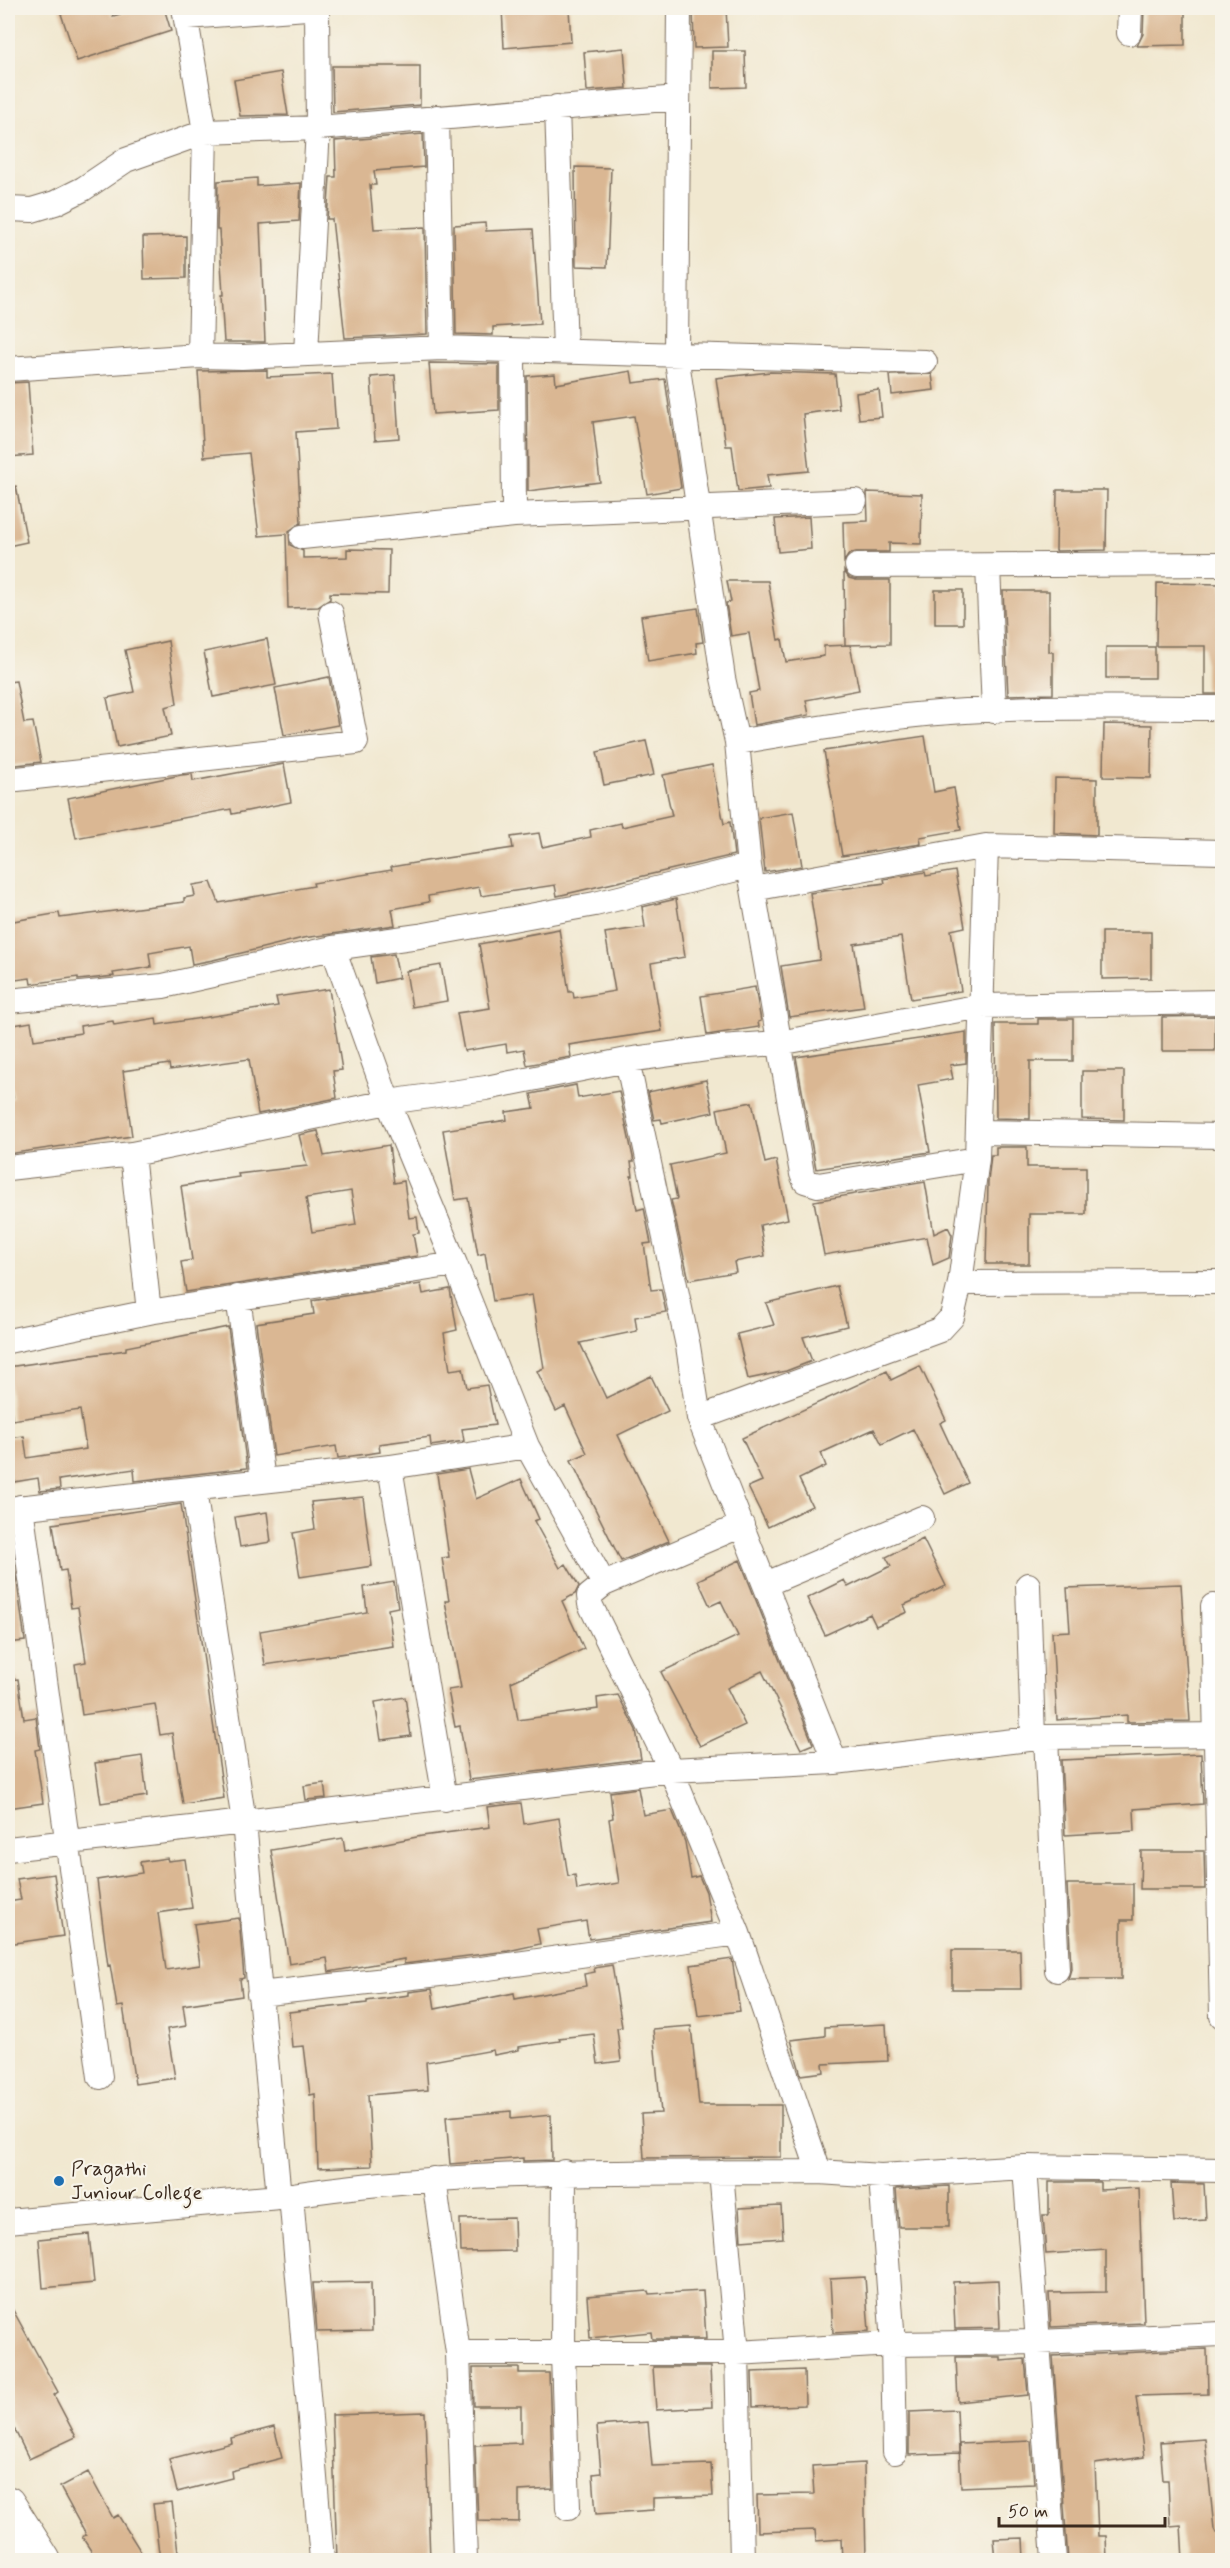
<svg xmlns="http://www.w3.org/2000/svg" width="1230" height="2568" viewBox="0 0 1230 2568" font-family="Mynerve,sans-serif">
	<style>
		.building { fill: #dab793; fill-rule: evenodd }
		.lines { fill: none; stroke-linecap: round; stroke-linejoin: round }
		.street-casing { stroke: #7b6c5c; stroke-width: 26 }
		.secondary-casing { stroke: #7b6c5c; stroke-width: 35 }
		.street { stroke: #fff; stroke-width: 24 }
		.secondary { stroke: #fff; stroke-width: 33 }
		.poi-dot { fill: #1f6fb2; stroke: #f7f3e8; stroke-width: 2 }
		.labels { text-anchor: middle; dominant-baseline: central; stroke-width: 4.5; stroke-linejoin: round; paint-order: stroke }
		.poi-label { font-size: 21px; fill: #3b2a1e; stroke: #f7f3e8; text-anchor: start }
	</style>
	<rect width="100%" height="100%" fill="#f7f3e8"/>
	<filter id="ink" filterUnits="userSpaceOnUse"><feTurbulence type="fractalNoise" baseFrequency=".0167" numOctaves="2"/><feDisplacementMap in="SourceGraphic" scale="12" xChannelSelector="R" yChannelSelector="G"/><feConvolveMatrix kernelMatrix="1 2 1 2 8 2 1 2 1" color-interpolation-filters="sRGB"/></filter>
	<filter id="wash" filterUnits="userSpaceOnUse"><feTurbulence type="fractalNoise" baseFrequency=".008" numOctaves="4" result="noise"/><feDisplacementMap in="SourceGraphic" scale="24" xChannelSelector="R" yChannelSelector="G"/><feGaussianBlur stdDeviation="1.35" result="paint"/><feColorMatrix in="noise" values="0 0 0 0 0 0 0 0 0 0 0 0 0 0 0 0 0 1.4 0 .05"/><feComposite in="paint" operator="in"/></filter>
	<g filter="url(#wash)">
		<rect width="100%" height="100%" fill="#f1e8d0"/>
		<g id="blocks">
			<path class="building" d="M59 8H109L113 16 141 8H164L171 31 77 61Z
				M502 8H569L571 42 504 48Z
				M693 8H726L728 47 694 48Z
				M1144 8H1185V45L1137 46 1143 34Z
				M624 48 627 88 587 91 584 52Z
				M712 51H745L746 87 712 88Z
				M332 66H420V105L333 112Z
				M281 72 288 115 240 116 234 80Z
				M423 134 424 167 374 171 376 185H370L374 229 425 227 427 334 345 338 332 219H327L330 177H336L335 141Z
				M575 167 611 168 607 267 576 266Z
				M257 178V186L301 183 299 221 260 224 265 342H224L221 295H223L219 230H217L218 181Z
				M485 223 486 231 533 229 540 324 493 327V335L456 334 454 225Z
				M186 236V278L144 279 143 237Z
				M429 363 499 364V410L433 414Z
				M267 370V377L332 374 336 429 296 432 301 523 289 531 290 545 303 551V558L347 557V549L389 550 388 594 330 593V599L318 607 288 608 286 534 259 536 249 453 204 457 198 371Z
				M631 371 633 383 665 379 681 488 647 494 634 416 593 422 600 482 528 491 527 376 555 374 556 384Z
				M770 372 835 374 839 409 803 414 809 471 767 475 769 488 738 491 732 446H726L716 378Z
				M932 374 934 390 892 395 890 375Z
				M395 375 399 438 375 440 371 377Z
				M28 382 33 455 8 457V383Z
				M879 390 882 417 859 419 856 393Z
				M16 486 27 542 8 546V487Z
				M1057 490H1107L1106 550 1056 551Z
				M867 492 922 494 921 544 889 543V552H856L849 554 844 562 843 522 868 521Z
				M809 517 811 549 778 552 775 519Z
				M844 571 849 578 856 580H890V644L845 645Z
				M727 581H768L778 640 782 639 786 662 824 656V646L850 645 859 690 806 700 809 715 754 725 749 693 759 691 749 633 731 636 726 603 731 602Z
				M1157 583 1222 584V694H1205V646H1156Z
				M935 590H963V624H935Z
				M1003 591H1049V652H1053V694L1008 695Z
				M698 608 703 642 696 643 697 653 648 661 641 616Z
				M267 639 276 685 213 697 204 652Z
				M168 641 177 704 165 707 171 736 117 747 107 698 134 692 125 650Z
				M1106 647H1155V678H1106Z
				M329 677 338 725 284 735 275 688Z
				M16 681 24 723 33 722 41 762 8 766V682Z
				M1104 724 1152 725 1151 778 1103 777Z
				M925 736 934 792 954 788 961 830 920 837 921 844 842 856 824 751Z
				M646 741 654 775 604 785 597 752Z
				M284 764 291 802 232 814 231 809 76 838 68 798 181 775 192 774 193 781Z
				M712 765 724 824 730 822 734 855 557 896 555 885 481 896 479 887 428 896 429 902 392 909 395 925 303 938 213 960 192 964 189 946 149 953 151 967 113 973 114 976 78 980V977L31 984 30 978 8 981V922L59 913 60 918 184 902V898L195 896 193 885 211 882 219 903 314 886 313 883 392 870 391 867 426 861 513 848 511 837 539 833 542 847 591 837 590 830 621 823 622 827 672 816 663 775Z
				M1055 778 1097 779V835L1054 833Z
				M793 812 802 866 765 872 759 818Z
				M955 871 965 927 951 930 961 991 911 999 901 937 854 944 864 1007 789 1017 781 966 819 960 820 956 810 893 885 883 884 879 925 872 926 876Z
				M676 899 685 957 651 963 662 1031 569 1045 571 1057 527 1065 524 1049 507 1052 506 1044 464 1051 457 1013 490 1008 479 944 559 929 569 992H573L574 998 615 991 605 933 645 927 642 907Z
				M1102 932H1151V978L1102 979Z
				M394 954 399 978 375 983 371 957Z
				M441 965 447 1001 412 1007 406 971Z
				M755 987 761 1021 758 1022 759 1027 707 1035 701 996Z
				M329 989 342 1070 333 1071 337 1098 258 1114 249 1059 170 1070 169 1064 123 1071 132 1136 8 1154V1099L13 1098 8 1065V1026L31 1022 34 1040 81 1033 80 1026 113 1021 114 1025 156 1018 157 1025 278 1006 276 997Z
				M1215 1016V1051H1162V1017Z
				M1038 1019H1073V1061H1030V1119L996 1118 995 1024H1038Z
				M966 1032V1063L950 1065 953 1079 918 1085 930 1152 816 1169 796 1057Z
				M1082 1071H1124V1120L1082 1119Z
				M706 1080 713 1112 662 1123 661 1119 654 1120 648 1092Z
				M576 1085 578 1098 619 1091 634 1162H631L633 1176H631L637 1210 644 1208 651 1243 644 1244 651 1290 661 1289 666 1312 635 1317 637 1331 580 1343 606 1398 651 1376 668 1411 618 1435 669 1541 621 1561 571 1460 587 1453 565 1406 556 1411 537 1371 544 1368 532 1295 493 1301 485 1253 478 1255 468 1198 455 1200 443 1130 507 1120 506 1112 534 1108 531 1094Z
				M752 1102 765 1163 776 1160 788 1219 760 1225 765 1256 734 1262 736 1272 689 1280 671 1200 677 1199 670 1165 726 1153 717 1109Z
				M318 1131 324 1156 389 1145 394 1183 404 1181 409 1218 417 1217 419 1233 413 1234 417 1256 186 1292 181 1262 192 1260 181 1186 239 1177 238 1174 307 1166 299 1135ZM351 1191 356 1225 312 1232 306 1198Z
				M996 1147H1027V1167H1086V1214H1029V1264H986L988 1182 991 1155H996Z
				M925 1182 934 1234 948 1227 952 1235 949 1258 933 1265 927 1237 824 1255 814 1201Z
				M421 1284 423 1294 450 1289 457 1330 444 1333 450 1370 463 1368 467 1388 487 1385 495 1425 462 1429 464 1441 431 1446 430 1437 379 1444 380 1452 338 1458 336 1446 274 1456 256 1323 314 1314 312 1301Z
				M837 1286 847 1326 803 1337 812 1361 786 1371 748 1379 737 1334 774 1325 766 1303Z
				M228 1327 247 1468 135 1481 134 1469 59 1480 60 1489 40 1491 38 1478 8 1483V1438L24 1436 27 1458 86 1449 80 1410 12 1420 8 1367 126 1350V1347Z
				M920 1366 946 1420 940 1423 968 1483 945 1494 913 1429 882 1444 874 1429 821 1453 826 1466 799 1479 812 1506 768 1527 748 1487 762 1481 742 1438 887 1371 891 1380Z
				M468 1469 476 1499 521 1479 539 1519 534 1521 560 1568 566 1564 579 1586 575 1594 562 1601 584 1649 511 1682 518 1720 598 1709 597 1698 618 1695 636 1730 641 1759 469 1780 460 1726 455 1727 448 1690 461 1688 445 1601H449L442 1558 449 1557 437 1474Z
				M363 1497 372 1566 300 1577 293 1533 315 1529 311 1502Z
				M181 1504 224 1798 183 1804 172 1733 160 1735 155 1704 82 1715 75 1664 86 1662 78 1607 71 1608 66 1570 60 1571 53 1524Z
				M267 1512 271 1542 240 1547 235 1517Z
				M923 1539 946 1586 904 1605 907 1612 876 1626 870 1614 825 1635 807 1598 844 1580 848 1587 891 1566 886 1557Z
				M8 1546H12L25 1641 8 1643Z
				M740 1560 813 1744 801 1749 762 1671 727 1688 745 1725 700 1746 661 1672 738 1636 721 1601 710 1606 698 1580Z
				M394 1582 398 1607 388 1609 393 1646 265 1665 260 1631 367 1612 364 1587Z
				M1181 1584 1190 1721 1127 1722V1715L1057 1720 1052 1632 1070 1631 1067 1588Z
				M18 1679 24 1719 36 1717 40 1749 35 1750 43 1803 8 1808V1680Z
				M405 1697 411 1736 381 1740 375 1702Z
				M1201 1754 1203 1804 1134 1809 1135 1831 1065 1835 1061 1760Z
				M142 1756 147 1796 101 1803 95 1763Z
				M324 1783 326 1798 306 1800 304 1786Z
				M638 1788 643 1815 672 1810 685 1842 691 1878 699 1876 706 1892 711 1922 589 1939 586 1921 537 1929 540 1944 508 1951 404 1964V1959L329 1972 327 1958 289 1964 271 1850 343 1838 345 1851 422 1836 490 1827 487 1807 521 1803 524 1824 559 1818 568 1876 575 1875 577 1890 619 1883 609 1819 613 1818 610 1792Z
				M1141 1851H1204L1205 1889H1140Z
				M167 1858 168 1861 185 1859 192 1908 158 1913 166 1970 200 1965 194 1924 239 1918 244 1978 240 1979 242 1996 183 2005 186 2026 167 2029 175 2078 135 2084 123 2006 117 2007 110 1965 108 1966 97 1880 142 1873 140 1862Z
				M54 1874 63 1936 8 1944V1902L21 1900 17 1879Z
				M1067 1884H1133V1920H1121V1979H1068L1071 1969Z
				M952 1950H1020L1021 1989H952Z
				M732 1959 740 2011 698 2016 691 1965Z
				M612 1965 622 2027 617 2028 621 2061 598 2064 594 2034 559 2038 560 2041 519 2047V2050L494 2055 493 2050 426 2062 428 2090 368 2095 372 2166 318 2168 315 2094 310 2095 304 2046 292 2047 289 2012 367 2003V2001L409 1995V1992L432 1989 435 2009 514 1993 515 1999 586 1986 584 1974 595 1972 594 1968Z
				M886 2024 888 2061 823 2064 824 2072 801 2075 791 2040 825 2036V2027Z
				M691 2026 699 2105H781V2157L644 2158 641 2114 661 2113 653 2029Z
				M511 2111V2119L551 2115 552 2160 523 2161V2158L450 2164 446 2117Z
				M1049 2182H1100V2190L1139 2188 1144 2323 1051 2327 1049 2293 1106 2292V2250L1046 2254 1043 2215H1049Z
				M1171 2183 1204 2184 1206 2220 1174 2222Z
				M949 2186V2227H899L896 2189Z
				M781 2206 783 2238 741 2241 739 2208Z
				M514 2218 515 2251 461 2252 460 2219Z
				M89 2234 94 2283 43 2288 39 2239Z
				M865 2277 869 2331 833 2333 830 2279Z
				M998 2280 1000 2328 955 2329 953 2282Z
				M371 2282 372 2331 317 2332 313 2283Z
				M648 2291 649 2294 703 2291 706 2339H652L651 2332 590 2338 587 2296Z
				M8 2301 58 2392 54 2395 76 2437 29 2459 8 2416Z
				M1207 2349 1208 2394 1136 2396 1144 2457 1095 2464 1098 2536H1106L1107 2560H1068L1053 2356Z
				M956 2357H1001V2361L1025 2359 1028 2395 958 2402Z
				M653 2367H710L712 2407 656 2410Z
				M473 2368H519V2373H549L553 2489 519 2491V2522L478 2521 475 2445 521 2443V2406H474Z
				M804 2370 805 2405 753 2407 752 2372Z
				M957 2410 959 2453 909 2455V2412Z
				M425 2412 430 2560H337L332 2415Z
				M648 2422 652 2466 711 2464 713 2496 653 2498V2510L596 2514 593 2474 601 2473 597 2426Z
				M274 2427 282 2458 231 2471 232 2478 177 2492 169 2459 232 2443 231 2438Z
				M1205 2439 1214 2529 1216 2533 1222 2532V2560H1183L1181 2525 1170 2526 1168 2480H1163L1160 2442Z
				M1031 2441 1034 2484 961 2487 959 2444Z
				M864 2463 866 2560H842L841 2539 816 2541 815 2530 758 2532 757 2495 814 2494 812 2466Z
				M88 2472 113 2518 118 2515 146 2560H97L82 2537 86 2535 60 2487Z
				M172 2502 179 2560H160L153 2504Z
				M1023 2538 1024 2560H996L994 2539Z"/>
		</g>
	</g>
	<g filter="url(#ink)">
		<use href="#blocks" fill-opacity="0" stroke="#7b6c5c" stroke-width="1.5"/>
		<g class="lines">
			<g class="street-casing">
				<path id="street" d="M184 8 205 132 200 356 242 357 442 348 925 362
					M679 8 676 354 723 678 737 742 749 866 802 1174 805 1181 818 1185 977 1159
					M187 17 307 8
					M1129 33 1130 8
					M557 107 565 351
					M437 117 442 348
					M8 209 32 210 55 203 83 189 126 160 205 132 318 128 678 98
					M513 352 514 515 855 501
					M306 353 318 128 317 8
					M8 369 200 356
					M302 537 514 515
					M857 566 1222 564
					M988 566 994 711
					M737 742C785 734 833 725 881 719 994 704 1109 708 1222 708
					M8 780 356 742 331 613
					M753 889 986 846 1222 852
					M333 948 419 936 595 904 749 866
					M8 1001 163 986 333 948 388 1102 455 1264 527 1446 390 1467 8 1509
					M978 1132 1222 1136
					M132 1154 149 1312
					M8 1168 132 1154 388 1102 486 1088 627 1060 721 1047 779 1043 981 1006 1222 1002
					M960 1283 1222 1282
					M238 1297 263 1480
					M8 1341 149 1312 455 1264
					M699 1418 940 1330 952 1317 960 1283 977 1159 986 846
					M527 1446 604 1584
					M390 1467 445 1799
					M21 1507 100 2077
					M766 1584 922 1518
					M1028 1585 1033 1738
					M1213 1606 1222 2016
					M1046 1737 1057 1970
					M835 1762 1046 1737 1222 1735
					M8 1849 244 1822 194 1490
					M259 1994 467 1971 738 1933
					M1025 2167 1222 2170
					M564 2172 563 2354 568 2508
					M721 2172 737 2353 742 2560
					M819 2172 881 2176 1025 2167 1054 2560
					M881 2176 893 2344 895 2452
					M434 2179 458 2353 465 2560
					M291 2195 322 2560
					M279 2197C457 2168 639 2173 819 2172L738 1933 671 1770 590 1604 589 1596 604 1584 742 1525
					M8 2221 279 2197 244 1822 671 1770 835 1762 699 1418 688 1346 627 1060
					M458 2353H737L893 2344 1038 2342 1222 2334"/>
			</g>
			<g class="secondary-casing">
				<path id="secondary" d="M8 2503 44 2560
					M8 2550 14 2560"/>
			</g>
			<use href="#street" class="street"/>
			<use href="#secondary" class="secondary"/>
		</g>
	</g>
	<circle class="poi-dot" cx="59" cy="2181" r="6"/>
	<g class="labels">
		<g class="poi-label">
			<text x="71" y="2169">Pragathi<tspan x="71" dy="24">Juniour College</tspan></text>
		</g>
	</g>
	<rect width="1230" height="2568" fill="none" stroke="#f7f3e8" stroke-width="30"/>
	<path d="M999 2517v9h166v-9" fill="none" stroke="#3b2a1e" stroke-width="3"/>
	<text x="1008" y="2517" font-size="18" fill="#3b2a1e" stroke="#f7f3e8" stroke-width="4.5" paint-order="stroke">50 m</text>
</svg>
